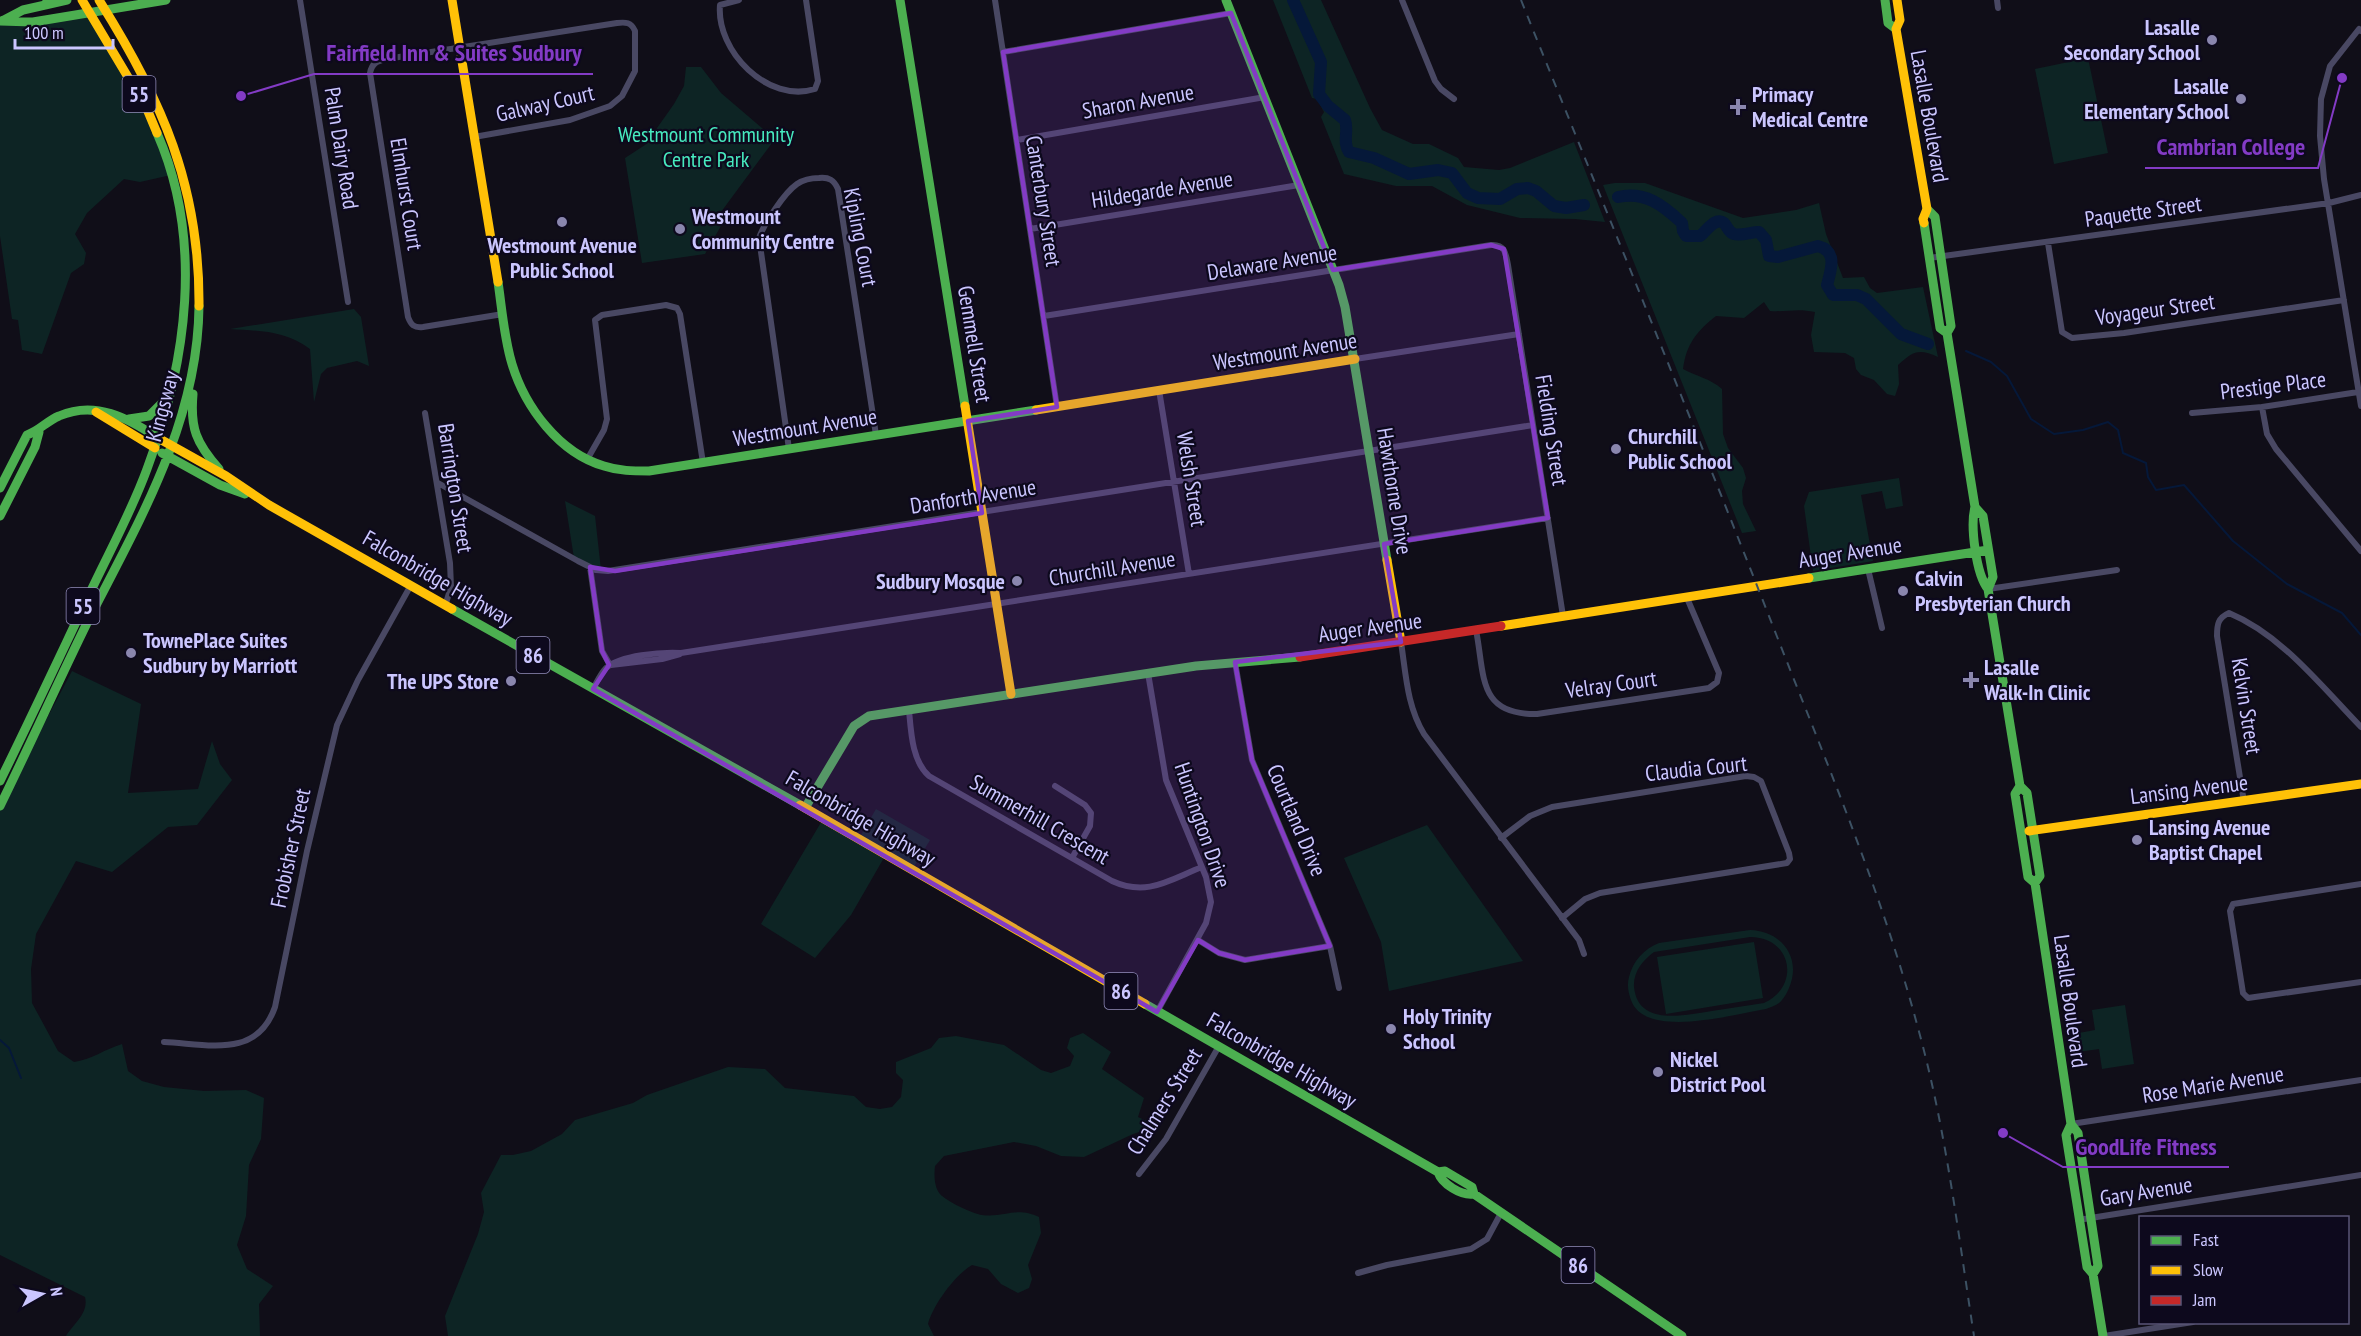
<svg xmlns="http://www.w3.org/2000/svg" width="2361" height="1336" viewBox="0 0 2361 1336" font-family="'PT Sans Narrow',sans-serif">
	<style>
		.green { fill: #0d2424; fill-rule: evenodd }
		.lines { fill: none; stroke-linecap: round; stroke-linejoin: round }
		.stream { stroke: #051839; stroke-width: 2 }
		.river { stroke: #051839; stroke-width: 12 }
		.street { stroke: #494863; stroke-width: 6 }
		.fast { stroke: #4caf50; stroke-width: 9 }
		.slow { stroke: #ffc107; stroke-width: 9 }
		.jam { stroke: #c62828; stroke-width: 9 }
		.rail { stroke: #3c5163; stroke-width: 2; stroke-dasharray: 9 8; stroke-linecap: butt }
		.marked { fill: #833bc5; fill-opacity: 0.2; stroke: #833bc5; stroke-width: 4.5; stroke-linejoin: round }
		.poi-dot { fill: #8a86ae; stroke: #0d091d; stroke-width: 2 }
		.labels { text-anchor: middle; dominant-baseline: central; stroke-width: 4.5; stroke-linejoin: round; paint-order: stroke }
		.shield { fill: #0d091d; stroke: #928dbb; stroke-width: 1.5 }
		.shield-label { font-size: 21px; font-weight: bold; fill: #cbc6ff }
		.poi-label { font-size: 22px; font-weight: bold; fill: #cbc6ff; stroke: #0d091d; text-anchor: start }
		.street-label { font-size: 22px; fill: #cbc6ff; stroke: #0d091d }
		.park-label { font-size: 22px; fill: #47eabf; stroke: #0d091d }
		.leader { fill: none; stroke: #833bc5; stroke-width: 2 }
		.callout-dot { fill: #833bc5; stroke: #0d091d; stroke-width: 2 }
		.callout-label { font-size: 24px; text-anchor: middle; font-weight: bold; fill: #833bc5; stroke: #0d091d; stroke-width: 4.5; stroke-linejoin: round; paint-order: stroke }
	</style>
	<rect width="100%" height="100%" fill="#100e18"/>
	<path class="green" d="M1273 0H1321L1370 108 1382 130 1413 144H1429L1458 158 1464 167 1499 170 1510 168 1574 142 1605 222 1575 219 1520 218 1467 205 1432 186H1396L1344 174 1321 117 1324 112 1317 99 1312 98Z
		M89 13 136 91 171 175 140 182 124 179 87 213 75 234 86 253 84 264 71 273 42 354 22 350 18 320 12 319 0 236V21Z
		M2088 58 2108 153 2054 164 2035 69Z
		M686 67H701L721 93 775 139 721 212 726 217 705 254 642 263 625 158 645 145 674 104 684 86Z
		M1615 183H1645L1743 218 1796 210 1819 203 1826 234 1843 278 1864 277 1870 288 1877 293 1923 287 1938 357C1919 348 1913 351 1898 365L1899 384 1895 396 1887 394 1874 380 1861 375 1856 369 1854 358 1845 353 1814 352 1811 335 1815 312C1797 308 1788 312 1770 311L1764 302 1744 318 1716 316C1697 331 1686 344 1683 369 1696 376 1711 379 1722 389L1723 434 1728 448 1743 468 1746 478 1742 491 1743 504 1756 531 1742 533 1603 185Z
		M354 309 361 317 369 366 357 361 327 368 321 374 314 402 310 349C284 330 260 331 230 329Z
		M1899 478 1903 506 1886 509 1882 491 1861 495 1873 561 1813 571 1804 506 1809 492Z
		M565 501 595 516 601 570 574 558Z
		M72 671 141 704 128 793 198 789 212 741 220 764 232 780 197 825 168 827 112 872 76 861 36 934 31 969 32 1003 58 1051 74 1062C91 1060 105 1049 122 1044L128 1071 142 1081 164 1087 204 1091 246 1090 264 1098 261 1139 249 1165 246 1216 237 1245 247 1269 273 1286 259 1304 260 1336H66C74 1323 89 1313 85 1297L0 1255V807Z
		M876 809 930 840 912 870 885 856 851 915 815 958 761 924 823 819 858 840Z
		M1427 825 1523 961 1389 991 1381 942 1344 858Z
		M1750 930C1782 931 1802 958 1789 988 1787 993 1783 1000 1779 1003 1775 1006 1770 1007 1766 1009 1734 1014 1645 1040 1631 1000 1628 992 1627 984 1629 977 1633 961 1644 949 1659 943ZM1750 937C1792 937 1801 986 1764 1003 1747 1006 1729 1008 1712 1011 1685 1015 1638 1027 1634 987 1633 972 1643 960 1654 952Z
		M1754 942 1763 998 1666 1014 1657 957Z
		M2125 1005 2134 1064 2102 1069 2099 1049 2071 1053 2068 1035 2095 1030 2092 1010Z
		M1083 1033 1111 1052 1102 1069 1144 1098 1138 1117 1157 1126 1133 1134 1084 1157 1061 1156 1036 1146 1014 1142 944 1156 935 1166C934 1174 934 1187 940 1194 946 1201 973 1214 982 1215 1004 1218 1016 1206 1039 1217L1041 1233 1028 1265 1032 1279 1029 1288 1018 1293 1001 1284 988 1269 972 1265C955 1275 933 1305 928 1324L934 1336H448L445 1316 478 1234 484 1212 481 1193 501 1155H513L531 1151 562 1134 575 1120 633 1103 647 1095 728 1067 765 1069 785 1088 854 1096 866 1107 880 1109 892 1107 901 1097 903 1080 896 1073V1062L931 1048 939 1038 956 1036 1004 1045 1041 1070 1051 1073 1070 1066 1074 1056 1067 1048 1070 1038Z"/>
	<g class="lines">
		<path class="stream" d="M1966 351 1991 362 2007 376 2031 419 2054 434 2083 430 2108 422 2118 430 2123 453 2146 463 2148 477 2156 490 2184 485 2233 541 2287 584 2342 613 2361 635
			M0 1040 9 1048 21 1078"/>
		<path class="river" d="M1293 0 1321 62 1319 94 1328 106 1345 120C1349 131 1342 142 1349 152L1374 158 1409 174 1438 170 1452 173 1467 193 1478 198 1500 199 1517 189 1528 188 1536 191 1554 206 1566 208 1584 205
			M1618 197C1645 191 1663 205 1682 223L1683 231 1686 236H1700C1706 232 1715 216 1724 223 1728 227 1728 232 1734 234 1741 236 1751 232 1759 232L1766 240 1769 256 1778 257 1818 246C1838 251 1831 270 1827 285L1833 295H1857L1866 299 1901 334 1928 344"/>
		<path class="street" d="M300 0 348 302
			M739 0 720 5C716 51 768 104 815 89L818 81 806 0
			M995 0 1057 407
			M1402 0 1435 81 1441 89 1454 99
			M1997 0 1998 8
			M2361 31 2359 29 2330 66 2321 99 2320 136 2324 179 2361 406
			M1003 52 1231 13
			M474 137 570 120 610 106 622 96 635 71V31C631 22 626 22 617 23L386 59C377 61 372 63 370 73L408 317C411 325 414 328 423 327L503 314
			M1017 140 1265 97
			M1030 229 1299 185
			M2048 243 2062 332 2072 338 2124 333 2344 300
			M1929 258 2329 203 2361 195
			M1044 316 1491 245C1505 244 1506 254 1508 265L1563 616
			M1355 359 1519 334
			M1159 390 1189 574
			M2262 407 2267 434 2276 449 2361 551
			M425 413 450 563 451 587 446 603
			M2192 413 2262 407 2358 392
			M789 449 759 238C764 224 784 193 797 184 803 180 812 178 819 178 829 177 834 180 838 189L876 435
			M588 458 604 430 607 419 595 320 602 315 666 305 677 308 680 314 703 463
			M438 483 578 561 596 570 608 571 1533 425
			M590 567 602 651 610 665
			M1868 569 1882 628
			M1988 589 2117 570
			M1476 630C1485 675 1477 715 1537 714L1709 688 1717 682 1719 673 1687 598
			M1401 642C1406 675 1407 706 1424 734L1579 940 1584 954
			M1235 662 1252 760 1330 946 1339 988
			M611 665 662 659 680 654
			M1148 673 1166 780 1206 877 1211 902 1206 923 1157 1012
			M593 689C597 682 600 674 606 668 621 655 661 652 681 653L1548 518
			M909 710C911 732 912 761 929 776L1112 881C1147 897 1169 880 1202 867
			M1055 786 1085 805 1091 813 1090 826 1072 858
			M2244 802 2217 636C2217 624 2218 618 2229 613 2282 635 2322 687 2361 727
			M1501 838 1530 816 1552 807 1746 776 1754 777 1761 781 1789 853 1790 859 1787 863 1600 893 1585 899 1562 918
			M2361 884 2233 904 2230 911 2243 993 2248 998 2361 982
			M1198 940 1219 953 1245 960 1330 946
			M164 1042C208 1044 257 1059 275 1007L307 851 337 725 358 680 411 585
			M2071 1124 2361 1080
			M1139 1174 1166 1139 1219 1046
			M2078 1220 2361 1175
			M1358 1273 1387 1265 1471 1249 1487 1239 1501 1213
			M2104 1336 2193 1322"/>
		<path class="fast" d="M900 0 965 406
			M1226 0 1339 285 1345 307 1387 560
			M1885 0 1888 23 1896 29
			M44 5 50 0
			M4 20 23 10 67 0
			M0 21 33 22 166 0
			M1927 209 1935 217 1951 326 1947 333 1975 507C1970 526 1976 574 1988 589L2020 786 2027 793 2040 876 2035 883
			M1924 223 1940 328 1947 333
			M498 282C502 309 504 338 512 364 525 407 559 453 604 466 619 471 633 471 649 471L1036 410
			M193 394C190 428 196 443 219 469
			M129 419 149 416 168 397
			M162 453 220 485 245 494
			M0 488 27 435C39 431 47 421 59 416 95 400 128 418 158 438
			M1975 507 1983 516 1993 577 1988 589
			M0 516 35 447 39 432
			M1809 578 1988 550
			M452 609 800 805
			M0 781C30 720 59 658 88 597 108 554 131 513 147 469 187 362 204 240 157 133
			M2020 786 2015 794 2028 877 2035 883 2071 1124 2078 1133 2098 1266 2093 1274
			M0 806C30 745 58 682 88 621 139 521 198 422 199 306
			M805 808 854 726 869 716 1196 666 1300 657
			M1145 1004 1438 1172C1442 1184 1461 1196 1474 1194L1682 1336
			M2071 1124 2066 1135 2087 1267 2093 1274 2103 1336
			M1438 1172 1445 1171 1472 1187 1474 1194"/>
		<path class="slow" d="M82 0 147 109 157 133
			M99 0C162 100 200 186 199 306
			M452 0 498 282
			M1897 0 1900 20 1896 29 1927 209 1923 219 1924 223
			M965 406 1011 694
			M1036 410 1355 359
			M96 412 155 448
			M158 438 226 476 269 505 452 609
			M1387 560 1401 642
			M1501 626 1809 578
			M800 805 1145 1004
			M2029 831 2361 784"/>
		<path class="jam" d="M1300 657 1501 626"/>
		<path class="rail" d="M1521 0C1606 211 1693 422 1776 634 1827 764 1882 893 1918 1028 1946 1129 1958 1233 1974 1336"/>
	</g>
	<path class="marked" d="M1231 13 1333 270 1491 245 1504 249 1548 518 1384 544 1401 642 1235 662 1252 760 1330 946 1245 960 1219 953 1198 940 1157 1012 593 689 609 665 602 651 590 567 615 571 982 513 968 421 1057 407 1003 52Z"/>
	<g class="poi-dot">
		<circle cx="2212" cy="40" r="6"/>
		<circle cx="2241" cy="99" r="6"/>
		<path d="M1735 98h6v6h6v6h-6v6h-6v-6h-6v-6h6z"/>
		<circle cx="562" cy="222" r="6"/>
		<circle cx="680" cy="229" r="6"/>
		<circle cx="1616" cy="449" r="6"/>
		<circle cx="1017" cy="581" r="6"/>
		<circle cx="1903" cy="591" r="6"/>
		<circle cx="131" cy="653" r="6"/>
		<path d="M1968 671h6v6h6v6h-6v6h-6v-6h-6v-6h6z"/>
		<circle cx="511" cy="681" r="6"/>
		<circle cx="2137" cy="840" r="6"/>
		<circle cx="1391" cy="1029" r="6"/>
		<circle cx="1658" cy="1072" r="6"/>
	</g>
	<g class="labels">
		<g class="shield">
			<rect x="122.5" y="76" width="33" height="36" rx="4.5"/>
			<rect x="66.5" y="588" width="33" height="36" rx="4.5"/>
			<rect x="516.5" y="637" width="33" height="36" rx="4.5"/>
			<rect x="1104.5" y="973" width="33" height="36" rx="4.5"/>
			<rect x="1561.5" y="1247" width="33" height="36" rx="4.5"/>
		</g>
		<g class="shield-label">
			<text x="139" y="94">55</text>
			<text x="83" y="606">55</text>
			<text x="533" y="655">86</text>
			<text x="1121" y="991">86</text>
			<text x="1578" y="1265">86</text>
		</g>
		<g class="poi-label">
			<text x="2200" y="27" text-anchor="end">Lasalle<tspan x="2200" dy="25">Secondary School</tspan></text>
			<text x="2229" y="86" text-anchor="end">Lasalle<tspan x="2229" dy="25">Elementary School</tspan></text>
			<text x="1752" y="94">Primacy<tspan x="1752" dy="25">Medical Centre</tspan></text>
			<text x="692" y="216">Westmount<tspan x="692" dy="25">Community Centre</tspan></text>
			<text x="562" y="245" text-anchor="middle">Westmount Avenue<tspan x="562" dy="25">Public School</tspan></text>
			<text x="1628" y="436">Churchill<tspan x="1628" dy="25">Public School</tspan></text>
			<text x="1915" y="578">Calvin<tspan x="1915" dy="25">Presbyterian Church</tspan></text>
			<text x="1005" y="581" text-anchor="end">Sudbury Mosque</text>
			<text x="143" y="640">TownePlace Suites<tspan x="143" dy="25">Sudbury by Marriott</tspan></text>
			<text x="1984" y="667">Lasalle<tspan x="1984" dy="25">Walk-In Clinic</tspan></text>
			<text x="499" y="681" text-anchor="end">The UPS Store</text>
			<text x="2149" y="827">Lansing Avenue<tspan x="2149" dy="25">Baptist Chapel</tspan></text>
			<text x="1403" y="1016">Holy Trinity<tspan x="1403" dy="25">School</tspan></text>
			<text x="1670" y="1059">Nickel<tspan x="1670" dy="25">District Pool</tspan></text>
		</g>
		<g class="street-label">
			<text transform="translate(1138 101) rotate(-10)">Sharon Avenue</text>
			<text transform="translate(545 103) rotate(-13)">Galway Court</text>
			<text transform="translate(1930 116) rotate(80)">Lasalle Boulevard</text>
			<text transform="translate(342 148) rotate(81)">Palm Dairy Road</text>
			<text transform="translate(1162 189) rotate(-9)">Hildegarde Avenue</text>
			<text transform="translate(407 194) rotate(81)">Elmhurst Court</text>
			<text transform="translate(1044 201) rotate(81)">Canterbury Street</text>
			<text transform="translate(2143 211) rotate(-8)">Paquette Street</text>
			<text transform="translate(861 237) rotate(79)">Kipling Court</text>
			<text transform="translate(1272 262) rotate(-9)">Delaware Avenue</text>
			<text transform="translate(2155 309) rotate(-8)">Voyageur Street</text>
			<text transform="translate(975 344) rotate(81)">Gemmell Street</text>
			<text transform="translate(1285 351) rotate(-9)">Westmount Avenue</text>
			<text transform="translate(2273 385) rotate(-7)">Prestige Place</text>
			<text transform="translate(162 406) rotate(-75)">Kingsway</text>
			<text transform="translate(805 427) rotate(-9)">Westmount Avenue</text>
			<text transform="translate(1552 430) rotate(81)">Fielding Street</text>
			<text transform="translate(1192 479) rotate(81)">Welsh Street</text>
			<text transform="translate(456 488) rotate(81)">Barrington Street</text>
			<text transform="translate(1395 491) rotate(81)">Hawthorne Drive</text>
			<text transform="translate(973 496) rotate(-9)">Danforth Avenue</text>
			<text transform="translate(1850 552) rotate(-9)">Auger Avenue</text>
			<text transform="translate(1112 568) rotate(-9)">Churchill Avenue</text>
			<text transform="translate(438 578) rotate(30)">Falconbridge Highway</text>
			<text transform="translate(1370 627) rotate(-8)">Auger Avenue</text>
			<text transform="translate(1611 684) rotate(-8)">Velray Court</text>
			<text transform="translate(2247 706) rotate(81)">Kelvin Street</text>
			<text transform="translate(1696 768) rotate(-6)">Claudia Court</text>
			<text transform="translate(2189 789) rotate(-7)">Lansing Avenue</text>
			<text transform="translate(861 818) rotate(30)">Falconbridge Highway</text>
			<text transform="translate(1040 819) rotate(30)">Summerhill Crescent</text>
			<text transform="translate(1297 820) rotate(67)">Courtland Drive</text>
			<text transform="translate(1203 825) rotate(71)">Huntington Drive</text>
			<text transform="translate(290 848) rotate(-78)">Frobisher Street</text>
			<text transform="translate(2071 1001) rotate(82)">Lasalle Boulevard</text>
			<text transform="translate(1282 1060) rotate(30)">Falconbridge Highway</text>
			<text transform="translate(2213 1084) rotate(-9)">Rose Marie Avenue</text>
			<text transform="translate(1164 1101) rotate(-58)">Chalmers Street</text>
			<text transform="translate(2146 1191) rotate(-9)">Gary Avenue</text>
		</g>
		<g class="park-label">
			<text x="706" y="134">Westmount Community<tspan x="706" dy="25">Centre Park</tspan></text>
		</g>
	</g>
	<path class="leader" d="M241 96L314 74H593M2342 78L2318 168H2145M2003 1133L2063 1167H2229"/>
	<g class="callout-dot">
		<circle cx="241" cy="96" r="6"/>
		<circle cx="2342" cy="78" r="6"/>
		<circle cx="2003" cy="1133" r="6"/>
	</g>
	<g class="callout-label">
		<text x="454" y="61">Fairfield Inn &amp; Suites Sudbury</text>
		<text x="2231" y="155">Cambrian College</text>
		<text x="2146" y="1155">GoodLife Fitness</text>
	</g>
	<rect x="2139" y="1216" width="210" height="108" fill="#0d091d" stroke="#595577" stroke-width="1.5"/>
	<rect x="2151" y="1236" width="30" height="9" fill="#4caf50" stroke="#595577" stroke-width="1.5"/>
	<text x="2193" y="1246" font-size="18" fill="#cbc6ff">Fast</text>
	<rect x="2151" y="1266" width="30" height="9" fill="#ffc107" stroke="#595577" stroke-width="1.5"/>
	<text x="2193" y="1276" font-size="18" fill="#cbc6ff">Slow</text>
	<rect x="2151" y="1296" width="30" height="9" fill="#c62828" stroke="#595577" stroke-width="1.5"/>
	<text x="2193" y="1306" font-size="18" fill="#cbc6ff">Jam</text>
	<g transform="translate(42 1294) rotate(81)" stroke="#0d091d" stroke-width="4.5" paint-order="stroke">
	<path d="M0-4.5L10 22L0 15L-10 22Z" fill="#cbc6ff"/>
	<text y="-9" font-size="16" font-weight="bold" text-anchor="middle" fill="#cbc6ff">N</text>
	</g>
	<path d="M15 39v9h98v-9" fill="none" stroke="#cbc6ff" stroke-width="3"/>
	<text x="24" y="39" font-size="18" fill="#cbc6ff" stroke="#0d091d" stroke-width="4.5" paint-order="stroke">100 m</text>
</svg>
